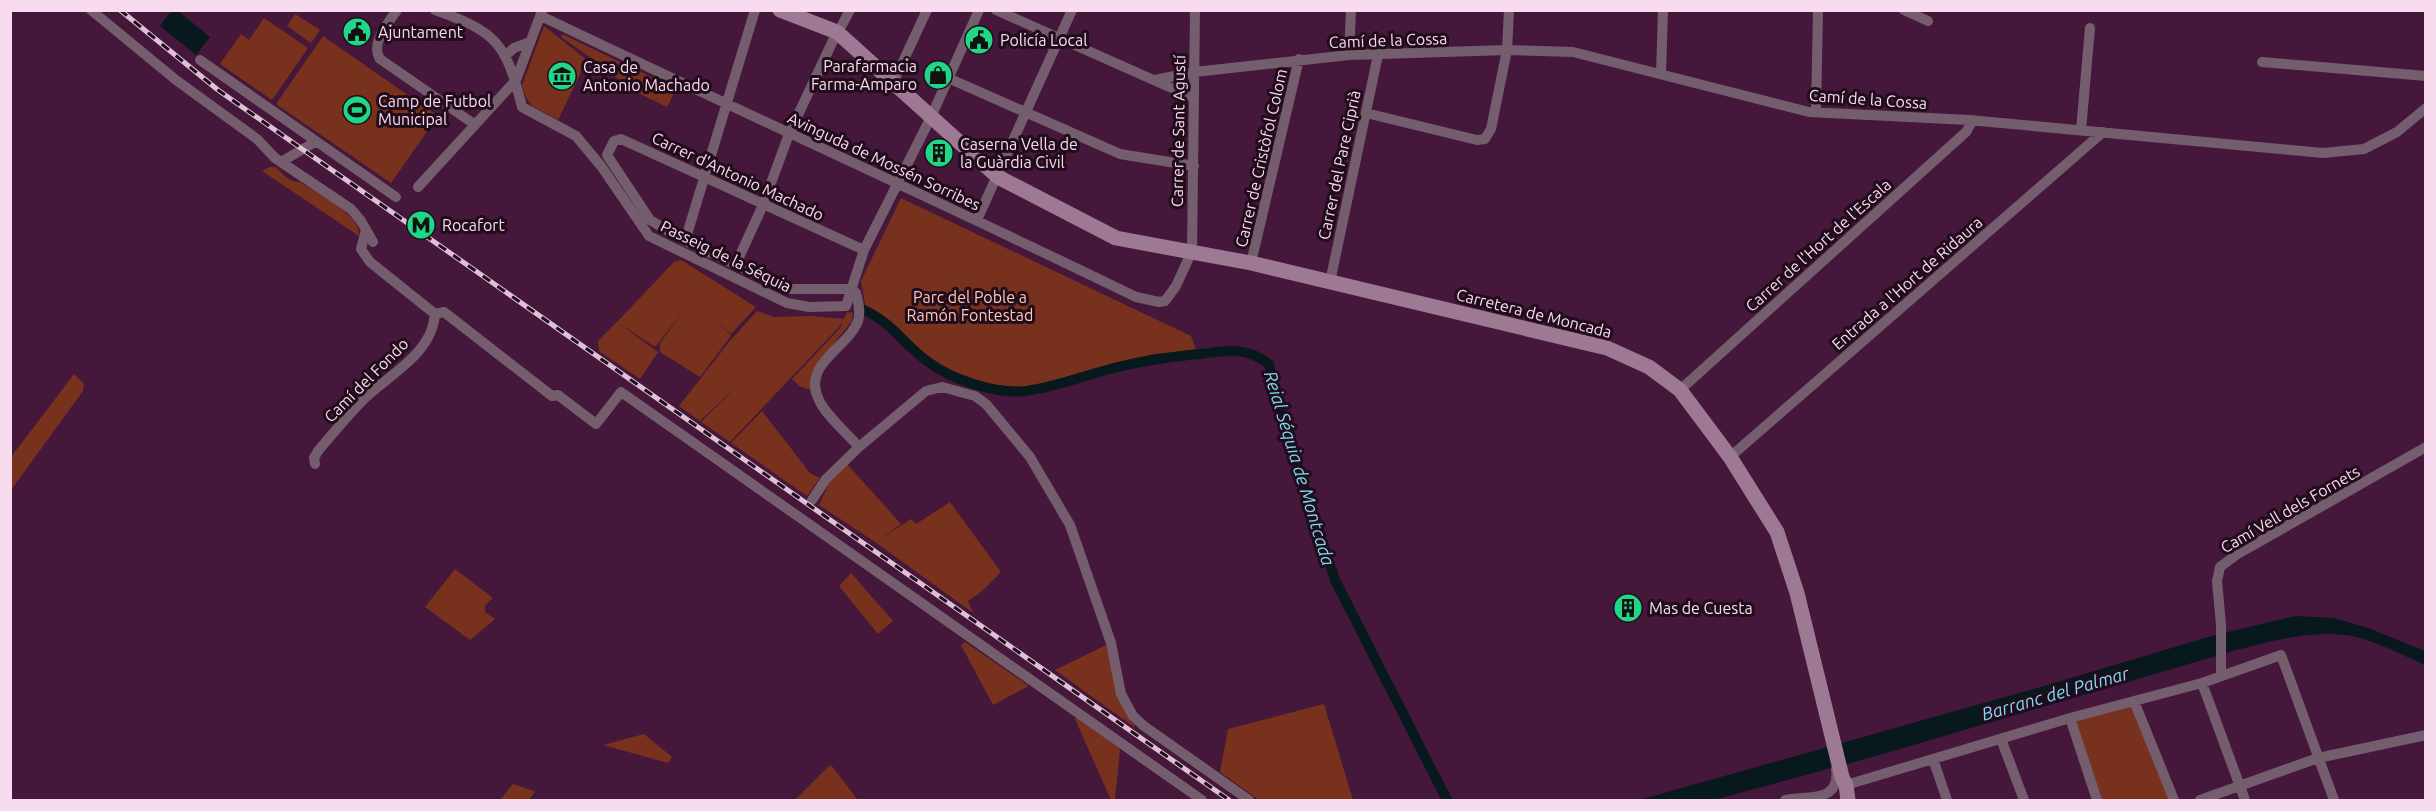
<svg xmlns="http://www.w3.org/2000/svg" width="2436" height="811" viewBox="0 0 2436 811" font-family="Ubuntu,sans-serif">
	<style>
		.green { fill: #77311c }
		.water { fill: #08191e }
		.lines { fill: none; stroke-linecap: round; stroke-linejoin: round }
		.canal { stroke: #08191e; stroke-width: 10 }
		.street { stroke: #745e6e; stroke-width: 10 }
		.secondary { stroke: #9d7993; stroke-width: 15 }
		.rail-casing { stroke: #dfc0d6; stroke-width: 5 }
		.rail { stroke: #200c1b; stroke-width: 3; stroke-dasharray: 9; stroke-linecap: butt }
		.labels { text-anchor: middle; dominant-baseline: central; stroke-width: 6; stroke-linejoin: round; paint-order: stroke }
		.poi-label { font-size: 16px; fill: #f8dbef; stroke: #200c1b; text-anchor: start }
		.street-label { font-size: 16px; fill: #f8dbef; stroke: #200c1b }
		.park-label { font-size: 16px; fill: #fdc9b9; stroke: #200c1b }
		.water-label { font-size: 18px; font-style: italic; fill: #7edaf3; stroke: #200c1b }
	</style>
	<rect width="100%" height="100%" fill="#45183b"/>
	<path class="green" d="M295 14 320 30 311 43 287 26Z
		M264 18 308 48 272 100 220 64 241 34 249 40Z
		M544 26 587 60 558 120 532 106 526 98 522 85Z
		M562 34 676 89 667 107 630 89 608 70 561 37Z
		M323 36 438 116 391 183 276 104Z
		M270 167H276C284 175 288 182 300 182 316 193 362 215 359 236L262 171Z
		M901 198 1191 336 1196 350 1153 354 1025 388 987 384 944 368 928 359 891 323 866 309 861 281Z
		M681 260 756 307 731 334 713 319 731 335 730 337 700 377 660 352V343L684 311 655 347 617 322 674 262Z
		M757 311 774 317 811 316 844 319 839 327 730 442 701 422 740 383 700 421 679 406 729 342Z
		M847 312 853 313 852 321 815 367 811 390 799 386 792 379 840 328Z
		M617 322 658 352 640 379 599 351 598 341Z
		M74 374 84 384 83 391 11 490V457Z
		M762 411 810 473 820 478 807 496 731 443Z
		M847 464 901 524 879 540 911 519 916 524 950 502 1001 572 981 592 968 601 973 613 875 542 819 505 830 481Z
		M455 569 493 598 485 605V612L495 619 470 640 425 607Z
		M851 573 893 621 878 634 839 586Z
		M965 642 1029 686 993 705 961 645Z
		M1106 645C1119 678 1109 694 1135 726L1134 727 1055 670Z
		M1324 704 1353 800H1259L1220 772 1228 729Z
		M2133 704 2174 800H2097L2072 719Z
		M1077 717 1120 749 1115 800H1111L1075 719Z
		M644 734 672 757 668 763 603 745Z
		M831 765 858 800H795L827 768Z
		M513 784 534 791 535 792 529 800H500Z"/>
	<path class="water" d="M172 10 178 11 210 37 196 55 160 26Z
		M2295 616 2334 618 2371 629 2425 651V665C2407 657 2389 648 2370 641 2325 625 2278 640 2233 651L1876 756 1714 800H1639L2037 688 2215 635Z"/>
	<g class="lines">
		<path class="canal" d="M864 310C891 322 905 345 927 361 952 380 995 394 1026 391 1055 387 1083 376 1110 369 1140 361 1169 357 1200 354 1228 351 1245 346 1269 364L1284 427 1335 580 1447 800"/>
		<path class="street" d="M91 10 176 80 257 139 275 158 351 209 361 221 373 242
			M397 10C388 24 370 43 380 59L474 124
			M435 10C497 32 506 43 522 107L576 136 601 166 649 236 787 303 809 307 846 306 864 250 931 117 979 10
			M996 10 1194 98
			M1904 10 1928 21
			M541 16C739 111 939 201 1136 297L1159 302 1165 301 1176 286 1192 251 1195 10
			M842 25 850 10
			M506 55 514 48 530 42
			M1349 55 1351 10
			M200 60 396 197
			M2262 62 2426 76
			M1661 74 1663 10
			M948 78 1120 154 1194 166
			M1155 80 1194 72 1349 55 1507 50 1573 52 1809 112 1969 120 2323 153 2364 149 2397 132 2426 108
			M893 83 927 10
			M1816 112 1818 10
			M1366 113 1477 140 1485 139 1491 129 1507 50 1509 10
			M2081 130 2090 28
			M281 162 315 142
			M418 187 516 80 542 11
			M977 220 1072 10
			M366 230 361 249 370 262 435 314 444 312 552 396 558 395 596 424 621 392 1202 800
			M685 241 755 10
			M1251 263 1299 59
			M736 264 763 205 789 134 837 32
			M1330 282 1378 55
			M850 289H788L685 241 650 220 607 155 614 141 621 139 864 250
			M850 289 856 293C858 301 861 312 858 321 848 348 801 364 819 400 827 417 846 432 859 447
			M1680 390 1966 132 1973 120
			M1730 457 2103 132
			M315 464 314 458 318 451C333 433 348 415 365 398 390 374 432 354 435 314
			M812 500 826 479 859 447 926 391 942 387 975 396 986 404 1030 457 1070 525 1111 643 1121 694 1133 716 1144 726 1249 800
			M2221 676V625L2217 581 2220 567 2236 555 2426 447
			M2202 683 2245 800
			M2134 701 2174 800
			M2070 718 2097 800
			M2001 739 2024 800
			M1933 759 1947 800
			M1846 785 2070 718 2202 683 2281 655 2334 800
			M1785 800C1806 795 1841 804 1836 769
			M2200 800 2318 758 2426 735"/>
		<path class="secondary" d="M780 10 837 32 998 177 1116 238 1251 263 1607 348 1649 367 1680 390 1730 457 1777 532 1797 593 1842 777 1846 785 1848 800"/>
		<g class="rail-casing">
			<path id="rail" d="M120 10 218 90 1229 800"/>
		</g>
		<use href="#rail" class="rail"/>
	</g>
	<defs>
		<g id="civic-disc" transform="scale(1.5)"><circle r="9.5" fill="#1fd887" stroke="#200c1b"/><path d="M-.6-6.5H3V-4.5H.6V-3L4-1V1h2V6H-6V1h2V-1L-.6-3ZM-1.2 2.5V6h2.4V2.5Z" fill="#111"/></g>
		<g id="shop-disc" transform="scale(1.5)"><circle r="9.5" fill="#1fd887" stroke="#200c1b"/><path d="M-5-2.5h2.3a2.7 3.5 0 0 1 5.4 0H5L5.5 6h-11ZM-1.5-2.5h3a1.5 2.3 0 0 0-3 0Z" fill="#111"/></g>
		<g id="museum-disc" transform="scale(1.5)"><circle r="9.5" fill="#1fd887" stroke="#200c1b"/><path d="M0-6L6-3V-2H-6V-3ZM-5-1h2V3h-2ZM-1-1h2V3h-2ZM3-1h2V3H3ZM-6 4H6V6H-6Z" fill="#111"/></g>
		<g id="stadium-disc" transform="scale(1.5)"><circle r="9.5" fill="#1fd887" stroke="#200c1b"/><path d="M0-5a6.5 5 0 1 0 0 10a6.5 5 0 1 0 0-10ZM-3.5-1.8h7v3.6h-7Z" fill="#111"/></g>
		<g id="building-disc" transform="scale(1.5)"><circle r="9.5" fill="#1fd887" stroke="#200c1b"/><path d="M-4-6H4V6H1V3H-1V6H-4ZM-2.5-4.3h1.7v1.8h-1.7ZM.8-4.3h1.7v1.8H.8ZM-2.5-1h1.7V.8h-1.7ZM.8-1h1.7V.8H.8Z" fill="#111"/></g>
		<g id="metro-disc" transform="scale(1.5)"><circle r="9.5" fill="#1fd887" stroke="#200c1b"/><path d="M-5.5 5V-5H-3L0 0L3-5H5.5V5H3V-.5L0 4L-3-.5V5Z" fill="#111"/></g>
	</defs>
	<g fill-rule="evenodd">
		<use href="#civic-disc" x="357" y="32"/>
		<use href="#civic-disc" x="979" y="40"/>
		<use href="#shop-disc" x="938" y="75"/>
		<use href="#museum-disc" x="562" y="76"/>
		<use href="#stadium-disc" x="357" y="110"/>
		<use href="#building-disc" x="939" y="153"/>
		<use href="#metro-disc" x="421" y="225"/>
		<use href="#building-disc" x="1628" y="608"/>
	</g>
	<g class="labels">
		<g class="poi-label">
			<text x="378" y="32">Ajuntament</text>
			<text x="1000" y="40">Policía Local</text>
			<text x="917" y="66" text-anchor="end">Parafarmacia<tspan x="917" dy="18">Farma-Amparo</tspan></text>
			<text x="583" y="67">Casa de<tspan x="583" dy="18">Antonio Machado</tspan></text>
			<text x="378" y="101">Camp de Futbol<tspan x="378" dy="18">Municipal</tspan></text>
			<text x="960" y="144">Caserna Vella de<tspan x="960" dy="18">la Guàrdia Civil</tspan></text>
			<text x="442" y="225">Rocafort</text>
			<text x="1649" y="608">Mas de Cuesta</text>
		</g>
		<g class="street-label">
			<text transform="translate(1388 40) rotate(-2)">Camí de la Cossa</text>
			<text transform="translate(1868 99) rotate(4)">Camí de la Cossa</text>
			<text transform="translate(1178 131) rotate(-89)">Carrer de Sant Agustí</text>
			<text transform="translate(1261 158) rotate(-77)">Carrer de Cristòfol Colom</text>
			<text transform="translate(884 161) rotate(25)">Avinguda de Mossén Sorribes</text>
			<text transform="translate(1339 165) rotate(-78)">Carrer del Pare Ciprià</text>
			<text transform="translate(738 176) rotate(25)">Carrer d'Antonio Machado</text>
			<text transform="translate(1818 245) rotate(-42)">Carrer de l'Hort de l'Escala</text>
			<text transform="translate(726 256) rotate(26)">Passeig de la Séquia</text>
			<text transform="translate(1907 283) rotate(-41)">Entrada a l'Hort de Ridaura</text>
			<text transform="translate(1534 313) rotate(14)">Carretera de Moncada</text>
			<text transform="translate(366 380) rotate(-45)">Camí del Fondo</text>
			<text transform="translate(2290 509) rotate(-30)">Camí Vell dels Fornets</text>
		</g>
		<g class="park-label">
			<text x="970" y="297">Parc del Poble a<tspan x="970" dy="18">Ramón Fontestad</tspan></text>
		</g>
		<g class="water-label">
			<text transform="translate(1300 468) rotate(73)">Reial Séquia de Montcada</text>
			<text transform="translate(2055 693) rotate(-16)">Barranc del Palmar</text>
		</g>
	</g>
	<rect width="2436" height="811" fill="none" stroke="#f8dbef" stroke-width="24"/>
</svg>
